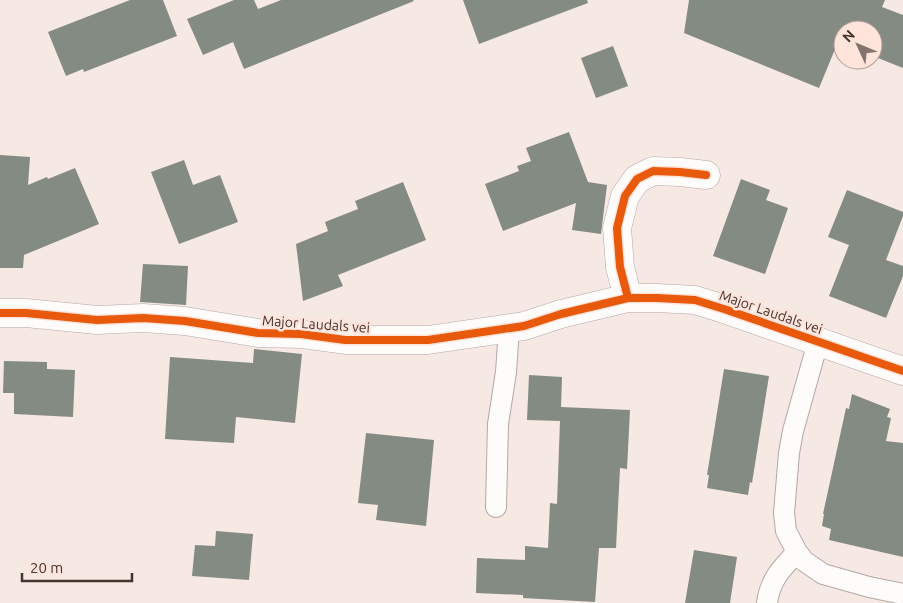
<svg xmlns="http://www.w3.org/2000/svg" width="903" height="603" viewBox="0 0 903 603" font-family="Ubuntu,sans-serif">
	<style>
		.building { fill: #848b83 }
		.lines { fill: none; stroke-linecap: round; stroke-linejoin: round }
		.lane-casing { stroke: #b5a7a3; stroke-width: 22 }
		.street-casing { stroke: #b5a7a3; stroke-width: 29 }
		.lane { stroke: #fefcfb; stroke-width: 20 }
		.street { stroke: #fefcfb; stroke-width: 28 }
		.cycleway-casing { stroke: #fee4db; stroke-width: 11 }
		.cycleway { stroke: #e8590c; stroke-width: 8 }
		.labels { text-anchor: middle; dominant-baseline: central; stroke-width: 5; stroke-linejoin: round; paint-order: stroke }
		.street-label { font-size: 14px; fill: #44342e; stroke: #fee4db }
	</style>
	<rect width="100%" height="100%" fill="#f6e8e3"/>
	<path class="building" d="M130 0H163L177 36 84 72 83 69 66 76 48 32Z
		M234 0H254L258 9 281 0H413L414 1 244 69 233 42 203 55 187 19Z
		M463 0H587L588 3 479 44Z
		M689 0H885L882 7 903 15V68L873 56V30H843V44L838 42 819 88 684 33Z
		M613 46 628 86 596 98 581 58Z
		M569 132 588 182 607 185 601 234 572 230 576 203 503 231 485 184 519 171 517 166 531 161 526 148Z
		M0 155 30 157 28 185 47 177 48 179 75 168 99 224 24 255 23 268H0Z
		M184 160 193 185 220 175 238 222 179 244 151 172Z
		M741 179 770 190 766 200 788 208 765 274 713 256Z
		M403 182 426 240 338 275 343 286 303 301 296 244 328 231 325 222 358 209 355 201Z
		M847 190 903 212V216L886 260 903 266V276L886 318 829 296 849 245 828 237Z
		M143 264 188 266 186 305 140 302Z
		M254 349 302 354 295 423 236 417 234 443 165 439 170 357 253 363Z
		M4 361 47 362V369L75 370 73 417 14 414V393H3Z
		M724 369 769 376 752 483 750 482 748 495 707 488 709 475H707Z
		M529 375 562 377 561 407 630 410 627 469 620 468 616 548H599L595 602 523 598V595L476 593 477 558 525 560V546L548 548 550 503 557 504 560 421 527 420Z
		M852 394 890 409 887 417 891 418 886 441 903 443V557L829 540 831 529 822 526 824 514H823L846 408 849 409Z
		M366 433 434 440 426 526 376 520 378 505 358 503Z
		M216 531 253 534 249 580 192 576 195 545 215 546Z
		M694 550 737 557 730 603H685Z"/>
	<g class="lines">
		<g class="lane-casing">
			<path id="lane" d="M820 342 814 356 793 431 789 453 784 513 786 531 797 552 804 561 823 574 869 587 903 594
				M496 507 498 424 506 372 509 329
				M767 603C770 580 781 569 797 552"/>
		</g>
		<g class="street-casing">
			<path id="street" d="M628 298 620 267 617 228 625 196 637 179 653 171 680 172 706 175
				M0 313H26L97 320 143 318 185 321 258 333 301 334 345 340H428L524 326 561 314 628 298H657L695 300 724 309 903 371"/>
		</g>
		<use href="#lane" class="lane"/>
		<use href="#street" class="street"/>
		<g class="cycleway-casing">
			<path id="cycleway" d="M628 298 620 267 617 228 625 196 637 179 653 171 680 172 706 175
				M0 313H26L97 320 143 318 185 321 258 333 301 334 345 340H428L524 326 561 314 628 298H657L695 300 724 309 903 371"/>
		</g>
		<use href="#cycleway" class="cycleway"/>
	</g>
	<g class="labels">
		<g class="street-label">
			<text transform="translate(771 312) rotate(19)">Major Laudals vei</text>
			<text transform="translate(316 324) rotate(4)">Major Laudals vei</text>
		</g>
	</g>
	<g transform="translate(858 45) rotate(314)"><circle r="24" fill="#fee4db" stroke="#b49e96"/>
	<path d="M0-4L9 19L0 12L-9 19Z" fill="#82736d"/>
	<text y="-8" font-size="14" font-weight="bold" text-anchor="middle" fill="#44342e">N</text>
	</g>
	<path d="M22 573v8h110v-8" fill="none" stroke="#44342e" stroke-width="2.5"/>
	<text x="30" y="573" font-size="15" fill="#44342e" stroke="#fee4db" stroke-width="4" paint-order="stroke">20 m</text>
</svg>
